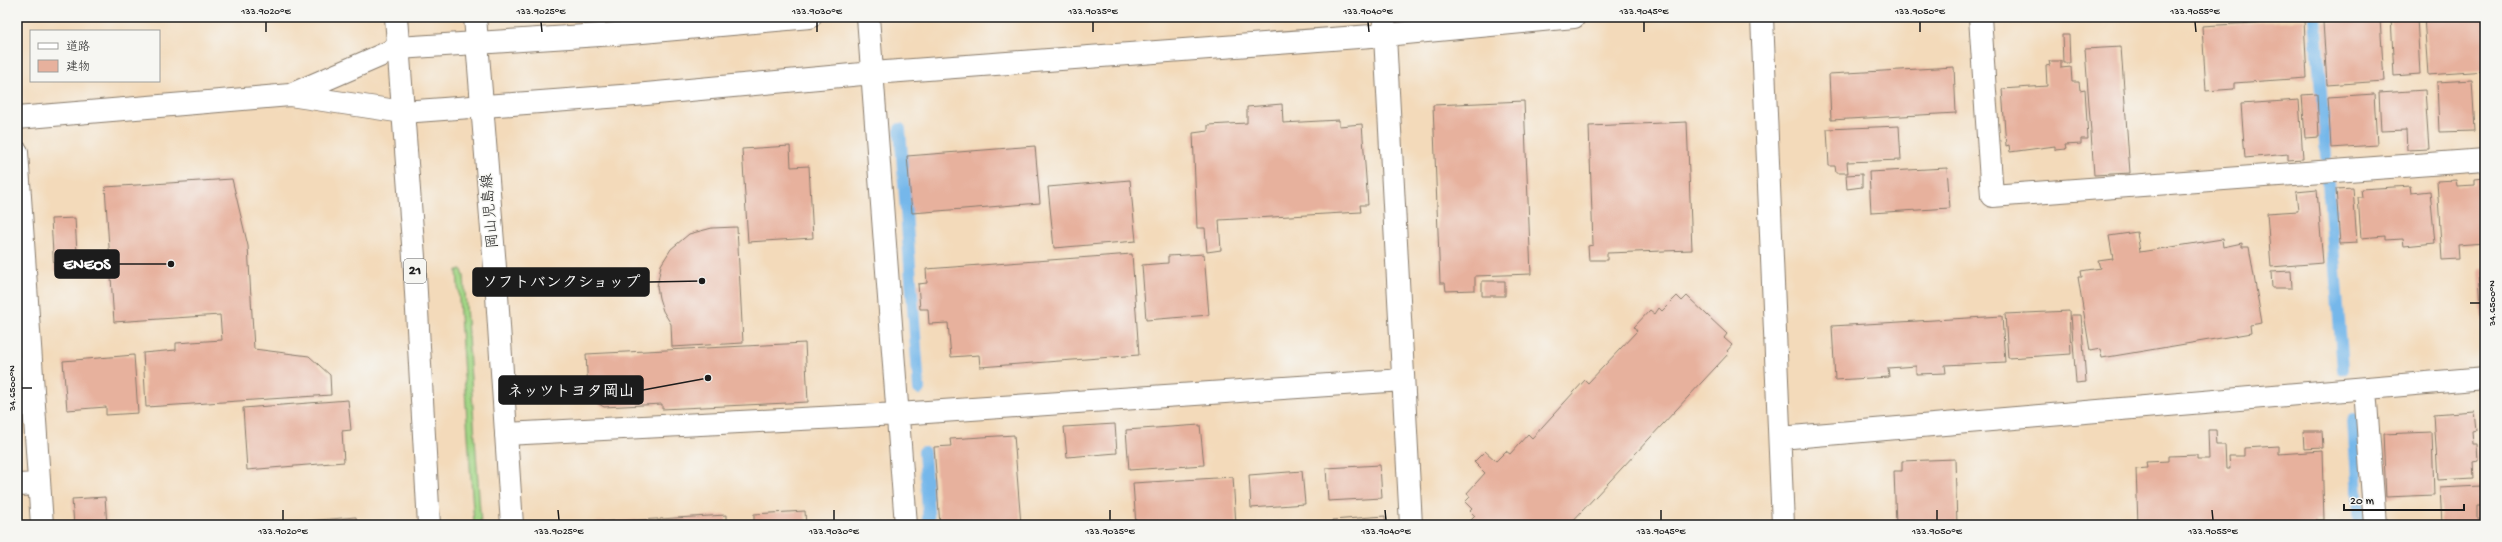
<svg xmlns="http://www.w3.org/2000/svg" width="2502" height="542" viewBox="0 0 2502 542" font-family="'Gochi Hand','Klee One',sans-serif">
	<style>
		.green { fill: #a2d585; stroke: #5f7850 }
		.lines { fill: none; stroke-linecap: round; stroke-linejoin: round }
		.stream { stroke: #75b7ea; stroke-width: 12 }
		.building { fill: #e7b19d }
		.minor-casing { stroke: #887b6b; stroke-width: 24 }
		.major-casing { stroke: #887b6b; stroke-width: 24 }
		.minor { stroke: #fff; stroke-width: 22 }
		.major { stroke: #fff; stroke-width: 22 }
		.ticks { fill: none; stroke: #1c1c1c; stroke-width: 1.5 }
		.labels { text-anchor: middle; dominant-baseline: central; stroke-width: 3; stroke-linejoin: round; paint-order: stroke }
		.shield { fill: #f6f6f2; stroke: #5d5d5c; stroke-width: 1 }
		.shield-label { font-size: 14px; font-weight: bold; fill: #1c1c1c }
		.street-label { font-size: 15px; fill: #1c1c1c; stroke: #f6f6f2 }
		.leader { fill: none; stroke: #1c1c1c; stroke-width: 1.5 }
		.callout-dot { fill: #1c1c1c; stroke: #f6f6f2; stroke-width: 1.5 }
		.callout { fill: #1c1c1c; stroke: #1c1c1c; stroke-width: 1.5 }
		.callout-label { font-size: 16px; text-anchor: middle; font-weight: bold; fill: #fff }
		.neatline { fill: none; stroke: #1c1c1c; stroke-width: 1.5 }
		.ticks-label { font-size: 10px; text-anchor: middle; fill: #1c1c1c }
	</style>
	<rect width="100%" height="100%" fill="#f6f6f2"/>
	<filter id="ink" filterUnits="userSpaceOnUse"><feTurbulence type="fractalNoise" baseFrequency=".025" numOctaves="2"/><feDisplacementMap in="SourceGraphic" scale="8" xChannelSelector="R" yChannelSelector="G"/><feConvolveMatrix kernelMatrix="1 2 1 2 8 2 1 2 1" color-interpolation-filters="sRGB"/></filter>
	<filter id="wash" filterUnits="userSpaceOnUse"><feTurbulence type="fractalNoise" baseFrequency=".012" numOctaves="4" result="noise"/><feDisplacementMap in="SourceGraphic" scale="16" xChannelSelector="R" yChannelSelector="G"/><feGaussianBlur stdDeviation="0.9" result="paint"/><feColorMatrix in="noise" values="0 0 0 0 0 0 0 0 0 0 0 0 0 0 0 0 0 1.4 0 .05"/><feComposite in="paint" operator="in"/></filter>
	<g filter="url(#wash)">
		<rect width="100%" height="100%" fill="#f3daba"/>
		<path class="green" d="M457 270H462L464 276 481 525H474Z"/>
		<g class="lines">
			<path class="stream" d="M2315 17 2326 156
				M900 129 919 389
				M2328 183 2343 369
				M2353 420 2360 525
				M924 452 929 525"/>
		</g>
		<g id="blocks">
			<path class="building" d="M2391 17H2417L2420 74 2394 76Z
				M2424 17H2485V71L2428 75Z
				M2380 19 2384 81 2327 85 2323 22Z
				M2304 20 2307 78 2234 83V89L2206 91 2202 26Z
				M2062 35H2069L2070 63H2063Z
				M2121 47 2130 173 2094 175 2085 49Z
				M2049 61H2061V68L2071 67 2072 82H2079L2080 90 2085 89 2088 139H2081V144L2065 145 2066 149 2055 150V146L2010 152 2009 145 2006 146 2002 89 2047 86 2046 66 2050 65Z
				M1954 67 1956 113 1831 120 1829 74Z
				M2472 80 2475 131 2439 132 2437 82Z
				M2483 82H2485V100H2484Z
				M2425 90 2429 149 2407 150 2406 130 2381 131 2379 93Z
				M2317 94 2319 137 2305 138 2302 95Z
				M2374 94 2377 145 2331 148 2328 97Z
				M2299 100 2303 159 2288 160V154L2245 158 2241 104Z
				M1524 101 1531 274 1475 276V290L1446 291 1445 283H1440L1433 105Z
				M1282 104 1283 123 1339 120V126L1362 124 1368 205H1360L1361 212 1219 220 1221 250 1207 252 1205 228H1197L1193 133 1208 131V125L1247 123V107Z
				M1687 122 1692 250 1607 253V260H1589L1588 246 1593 245 1589 126Z
				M1899 126 1901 160 1847 162 1848 173H1836L1835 166H1829L1827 129Z
				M790 146 791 167 809 166 813 238 748 242 742 149Z
				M1035 146 1040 203 912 213 907 156Z
				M1947 168 1950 208 1871 213 1869 172Z
				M1862 174V187L1847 189 1846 175Z
				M2485 178V243L2458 245 2459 259 2442 260 2437 181 2456 180 2457 186 2475 185V179Z
				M232 179 248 246 254 349 309 356 330 375 331 395 146 407 143 353 176 350V343L222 340 220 315 114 322 105 187Z
				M1130 180 1136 241 1054 248 1048 187Z
				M2410 186 2411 193 2430 191 2435 243 2404 246 2403 239 2385 240V236L2361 238 2358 197H2362L2361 189Z
				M2353 188 2357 243 2340 244 2336 189Z
				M2317 190 2323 263 2271 267 2267 213 2298 211 2296 192Z
				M75 218 78 270 54 271 51 219Z
				M737 227 743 343 672 347 671 324 663 311 659 298 657 287 661 265 671 249 689 234 712 228Z
				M2137 232 2140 252 2222 239 2223 247 2242 243V247H2249L2262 323 2250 325 2251 333 2102 358 2100 349 2090 351 2078 277H2082L2081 271 2100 268 2098 261 2113 259 2109 236Z
				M1132 254 1139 355 980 367 979 355 951 357 948 323 929 324 928 309H920L918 284 927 283 926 269Z
				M1204 254 1209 315 1146 320 1142 265 1168 263V256Z
				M2479 268H2485V330H2482Z
				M2291 271 2292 288H2272L2271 272Z
				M1482 281H1505V296H1482Z
				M1677 296 1682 301 1687 296 1727 334 1724 338 1732 345 1727 351 1729 353 1569 525H1466L1475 516 1470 511 1472 509 1465 502 1470 497 1467 493 1485 473 1474 462 1485 451 1496 461 1506 451 1510 454 1528 434 1532 438 1585 380 1588 383 1637 331 1634 327 1650 310 1655 314 1659 308 1662 311Z
				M2069 311 2071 354 2008 358 2005 314Z
				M2071 315H2081L2086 382 2076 383Z
				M2002 316 2005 362 1945 365 1946 373 1916 374V366L1888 368 1889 377 1835 380 1832 326Z
				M805 343 808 402 662 409V404L604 407 594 401 588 391 586 354Z
				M134 355 138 413 106 415V407L67 410 63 361Z
				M348 400 351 430 342 431 344 462 247 470 243 408Z
				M2474 411 2476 430 2472 431 2473 444H2477L2478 461 2473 462 2474 478 2438 480 2434 414Z
				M1115 424 1117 453 1067 457 1064 427Z
				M1200 425 1204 465 1129 470 1126 430Z
				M2208 430H2216L2217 445H2225L2226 469H2230L2229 456H2244V448L2279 446V454L2322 451 2324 520H2316V525H2138L2136 469 2147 468 2146 462 2169 461V456L2197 455V459H2209Z
				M2303 431H2322L2323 448 2304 449Z
				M2432 432 2434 495 2386 497 2383 434Z
				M1014 435 1021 525H940L934 447 951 446 950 439Z
				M1955 459 1957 525H1896L1894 471H1902V461Z
				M1380 465 1382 498 1328 501 1326 468Z
				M1302 471 1305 504 1251 508 1249 475Z
				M1233 477 1236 525H1136L1133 483Z
				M2480 486 2481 505H2478V519H2483V525H2442L2440 488Z
				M105 497 107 525H74L72 499Z
				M805 511 806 525H754V514Z
				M726 515V525H660V519Z
				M1385 516 1386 525H1332V520Z
				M356 517 357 525H267V524Z
				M658 519V525H594V522Z
				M1306 522 1307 525H1284V524Z"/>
		</g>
	</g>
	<g filter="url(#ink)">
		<use href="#blocks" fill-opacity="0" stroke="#887b6b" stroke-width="1"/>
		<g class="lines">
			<g class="minor-casing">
				<path id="minor" d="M868 17 906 525
					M1384 17 1411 525
					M1762 17 1783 525
					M1980 17 1992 196 2485 160
					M290 95 398 48 631 33 810 17
					M17 118 290 95 403 112 635 95 873 73 1385 35 1574 17
					M17 152 42 525
					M2365 389 2375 525
					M506 434 898 414 1403 380
					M1780 438 2485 378
					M17 485 39 484"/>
			</g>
			<g class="major-casing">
				<path id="major" d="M396 17 414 257 429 525
					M475 17 496 280 512 525"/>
			</g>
			<use href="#minor" class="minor"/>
			<use href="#major" class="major"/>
		</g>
	</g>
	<path class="ticks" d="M266 22V32M541 22 542 32M817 22V32M1093 22V32M1368 22 1369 32M1644 22V32M1920 22V32M2195 22 2196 32M2470 303H2480M22 388H32M283 510V520M558 510 559 520M834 510V520M1110 510V520M1385 510 1386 520M1661 510V520M1937 510V520M2212 510 2213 520"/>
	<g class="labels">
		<rect class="shield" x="404" y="259" width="22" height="24" rx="3"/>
		<g class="shield-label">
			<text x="415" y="271">21</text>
		</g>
		<g class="street-label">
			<text transform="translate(491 211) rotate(-95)">岡山児島線</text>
		</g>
	</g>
	<path class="leader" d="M171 264L119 264M702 281L649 282M708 378L643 390"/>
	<g class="callout-dot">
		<circle cx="171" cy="264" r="4"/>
		<circle cx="702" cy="281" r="4"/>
		<circle cx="708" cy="378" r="4"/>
	</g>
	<g class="callout">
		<rect x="55" y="250" width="64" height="28" rx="4"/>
		<rect x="473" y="268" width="176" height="28" rx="4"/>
		<rect x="499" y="376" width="144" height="28" rx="4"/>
	</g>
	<g class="callout-label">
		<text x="87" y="269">ENEOS</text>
		<text x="561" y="287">ソフトバンクショップ</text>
		<text x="571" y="396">ネッツトヨタ岡山</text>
	</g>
	<rect width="2502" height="542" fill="none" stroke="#f6f6f2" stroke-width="44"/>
	<rect x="30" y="30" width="130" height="52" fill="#f6f6f2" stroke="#9f9f9c"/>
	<rect x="38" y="43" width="20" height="6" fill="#ffffff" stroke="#9f9f9c"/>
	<text x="66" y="50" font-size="12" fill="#1c1c1c">道路</text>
	<rect x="38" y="60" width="20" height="12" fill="#e7b19d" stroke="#9f9f9c"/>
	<text x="66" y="70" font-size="12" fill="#1c1c1c">建物</text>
	<path d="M2344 504v6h120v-6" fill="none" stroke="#1c1c1c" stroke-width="2"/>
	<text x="2350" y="504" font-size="12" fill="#1c1c1c" stroke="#f6f6f2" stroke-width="3" paint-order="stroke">20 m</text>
	<rect x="22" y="22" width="2458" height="498" class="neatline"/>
	<g class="ticks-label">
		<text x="266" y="14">133.9020°E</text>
		<text x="541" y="14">133.9025°E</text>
		<text x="817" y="14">133.9030°E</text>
		<text x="1093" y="14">133.9035°E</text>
		<text x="1368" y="14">133.9040°E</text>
		<text x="1644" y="14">133.9045°E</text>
		<text x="1920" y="14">133.9050°E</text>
		<text x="2195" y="14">133.9055°E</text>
		<text transform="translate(2491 303) rotate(-90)" y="4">34.6500°N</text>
		<text transform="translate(11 388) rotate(-90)" y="4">34.6500°N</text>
		<text x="283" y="534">133.9020°E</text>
		<text x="559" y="534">133.9025°E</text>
		<text x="834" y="534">133.9030°E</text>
		<text x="1110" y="534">133.9035°E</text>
		<text x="1386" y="534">133.9040°E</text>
		<text x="1661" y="534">133.9045°E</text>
		<text x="1937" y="534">133.9050°E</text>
		<text x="2213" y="534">133.9055°E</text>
	</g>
</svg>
